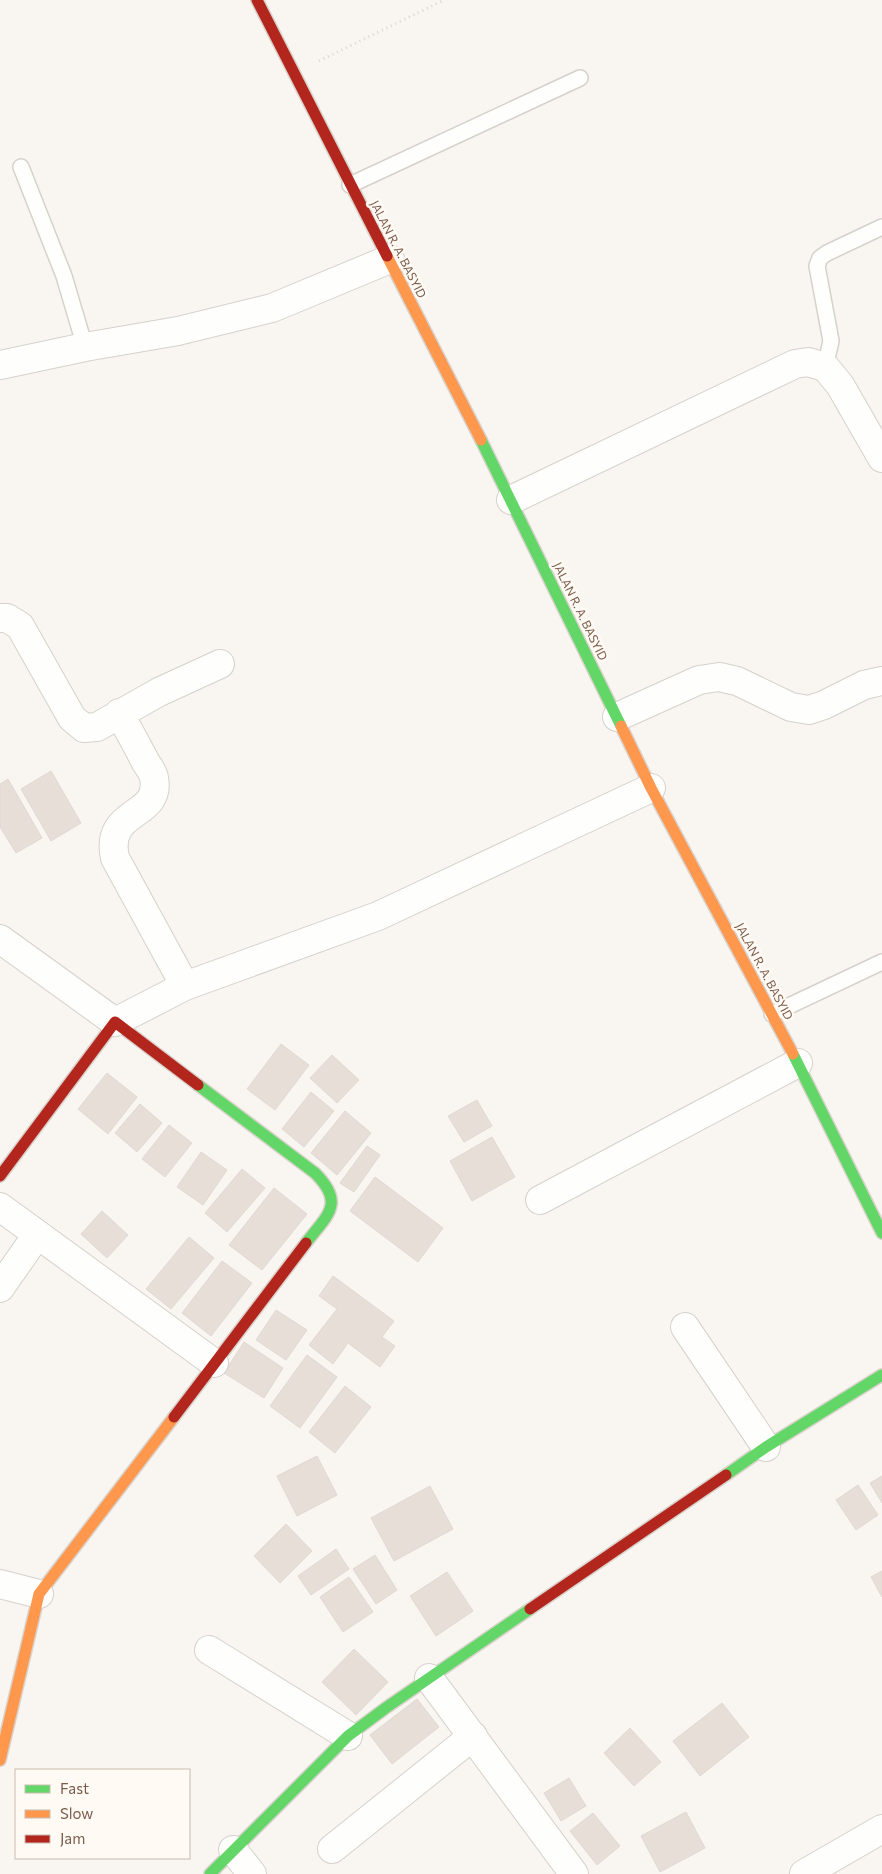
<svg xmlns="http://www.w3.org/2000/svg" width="882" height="1874" viewBox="0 0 882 1874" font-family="Commissioner,sans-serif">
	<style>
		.building { fill: #e6ded7; stroke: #e2d8d2 }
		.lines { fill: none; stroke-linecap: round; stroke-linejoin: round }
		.lane-casing { stroke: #d7d1cb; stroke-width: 18 }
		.street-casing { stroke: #d7d1cb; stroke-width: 30 }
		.fast-casing { stroke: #d9d2cb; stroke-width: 14 }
		.slow-casing { stroke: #d9d2cb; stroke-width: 14 }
		.jam-casing { stroke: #d9d2cb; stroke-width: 14 }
		.path { stroke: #dcd5d0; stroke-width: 3; stroke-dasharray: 1 4; stroke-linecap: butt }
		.lane { stroke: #fefefd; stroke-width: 15 }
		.street { stroke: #fefefd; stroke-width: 28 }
		.fast { stroke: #63d668; stroke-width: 11 }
		.slow { stroke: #ff974d; stroke-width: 11 }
		.jam { stroke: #b3261e; stroke-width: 11 }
		.labels { text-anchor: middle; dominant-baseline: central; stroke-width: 5; stroke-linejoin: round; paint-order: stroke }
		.street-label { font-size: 12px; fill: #7a5c4d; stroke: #fffaf3 }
	</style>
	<rect width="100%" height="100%" fill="#f9f5f0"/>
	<path class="building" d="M51 771 81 823 51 841 21 789Z
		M8 779 42 838 16 853 0 827V784Z
		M281 1044 309 1065 275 1110 247 1089Z
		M332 1055 359 1080 337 1103 310 1078Z
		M107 1073 137 1097 108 1134 78 1109Z
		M311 1092 334 1111 304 1147 282 1129Z
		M477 1100 492 1126 464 1142 448 1116Z
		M140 1104 162 1123 137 1152 115 1133Z
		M345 1111 371 1133 337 1175 311 1153Z
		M169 1125 192 1143 165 1177 142 1159Z
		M492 1137 515 1177 472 1201 450 1161Z
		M367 1146 380 1155 354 1192 340 1183Z
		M201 1152 227 1170 203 1205 177 1187Z
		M242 1169 265 1188 227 1232 205 1213Z
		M375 1177 443 1228 418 1262 350 1211Z
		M274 1188 307 1214 262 1270 229 1245Z
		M102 1211 128 1235 107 1258 81 1234Z
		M189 1237 214 1258 171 1309 146 1289Z
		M222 1261 252 1283 211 1336 182 1313Z
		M333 1276 394 1321 382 1337 395 1346 380 1367 348 1343 333 1364 309 1345 337 1309 319 1296Z
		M276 1310 307 1330 286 1360 256 1340Z
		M244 1342 283 1368 264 1398 224 1373Z
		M307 1355 337 1377 300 1428 270 1406Z
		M345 1386 371 1407 335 1453 309 1432Z
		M317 1456 337 1495 297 1516 277 1476Z
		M882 1476V1503L870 1483Z
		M858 1485 878 1515 856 1530 836 1500Z
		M430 1486 453 1529 394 1561 371 1518Z
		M286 1524 312 1551 280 1583 254 1556Z
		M336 1549 349 1569 311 1595 298 1576Z
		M375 1555 397 1590 376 1604 353 1569Z
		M882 1571V1597L871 1577Z
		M447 1572 473 1611 436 1636 410 1596Z
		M349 1577 373 1612 343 1632 320 1597Z
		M354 1649 388 1682 356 1715 322 1682Z
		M417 1699 439 1727 392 1764 370 1735Z
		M722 1703 749 1737 700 1776 673 1741Z
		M630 1728 661 1762 634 1786 604 1753Z
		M569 1778 586 1806 561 1821 544 1793Z
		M686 1812 705 1848 660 1872 641 1836Z
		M593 1813 620 1846 597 1865 570 1831Z"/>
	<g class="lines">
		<g class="lane-casing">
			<path id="lane" d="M21 167 64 276 85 347
				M350 185 580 78
				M825 367 831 341 817 266 820 258 827 253 882 227
				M772 1014 882 962"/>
		</g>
		<g class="street-casing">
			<path id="street" d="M0 365 85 347 178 331 272 308 390 259
				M511 500 795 364 808 362 825 367 840 385 882 458
				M0 618H7L20 626 72 718 84 728 97 727 159 692 220 664
				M119 713C128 729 137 745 145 761 148 766 153 772 154 778 162 819 104 807 115 858L185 986
				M617 717 699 680 719 677 737 681 791 707 809 710 824 705 864 685 882 681
				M0 939 115 1022 185 986 378 916 651 788
				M540 1200 798 1063
				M0 1207 214 1363
				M0 1288 37 1235
				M685 1327 766 1447
				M0 1584 39 1594
				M209 1650 348 1736
				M429 1678 574 1874
				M332 1849 473 1736
				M233 1850 252 1874
				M804 1874 882 1829"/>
		</g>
		<g class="fast-casing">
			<path id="fast" d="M481 440 621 726
				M793 1054 882 1233
				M198 1085 315 1173C346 1204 327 1215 306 1243
				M726 1475 766 1447 882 1375
				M210 1874 348 1736 387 1707 530 1609"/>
		</g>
		<g class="slow-casing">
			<path id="slow" d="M387 256 481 440
				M621 726 651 788 793 1054
				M0 1760 39 1594 174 1417"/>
		</g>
		<g class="jam-casing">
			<path id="jam" d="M257 0 387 256
				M0 1176 115 1022 198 1085
				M174 1417 306 1243
				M530 1609 726 1475"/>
		</g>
		<path class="path" d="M319 61 444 0"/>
		<use href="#lane" class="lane"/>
		<use href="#street" class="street"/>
		<use href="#fast" class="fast"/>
		<use href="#slow" class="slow"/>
		<use href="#jam" class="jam"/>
	</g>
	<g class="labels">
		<g class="street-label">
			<text transform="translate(399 249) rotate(63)">JALAN R. A. BASYID</text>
			<text transform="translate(581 611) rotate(64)">JALAN R. A. BASYID</text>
			<text transform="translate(765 971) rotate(62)">JALAN R. A. BASYID</text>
		</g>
	</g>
	<rect x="15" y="1769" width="175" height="90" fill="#fffaf3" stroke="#cabbb1"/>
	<rect x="25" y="1785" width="25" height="8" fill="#63d668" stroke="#cabbb1"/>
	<text x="60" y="1794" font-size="15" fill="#7a5c4d">Fast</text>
	<rect x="25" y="1810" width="25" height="8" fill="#ff974d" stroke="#cabbb1"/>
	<text x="60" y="1819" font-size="15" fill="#7a5c4d">Slow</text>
	<rect x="25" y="1835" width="25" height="8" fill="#b3261e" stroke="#cabbb1"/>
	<text x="60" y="1844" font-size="15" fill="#7a5c4d">Jam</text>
</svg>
